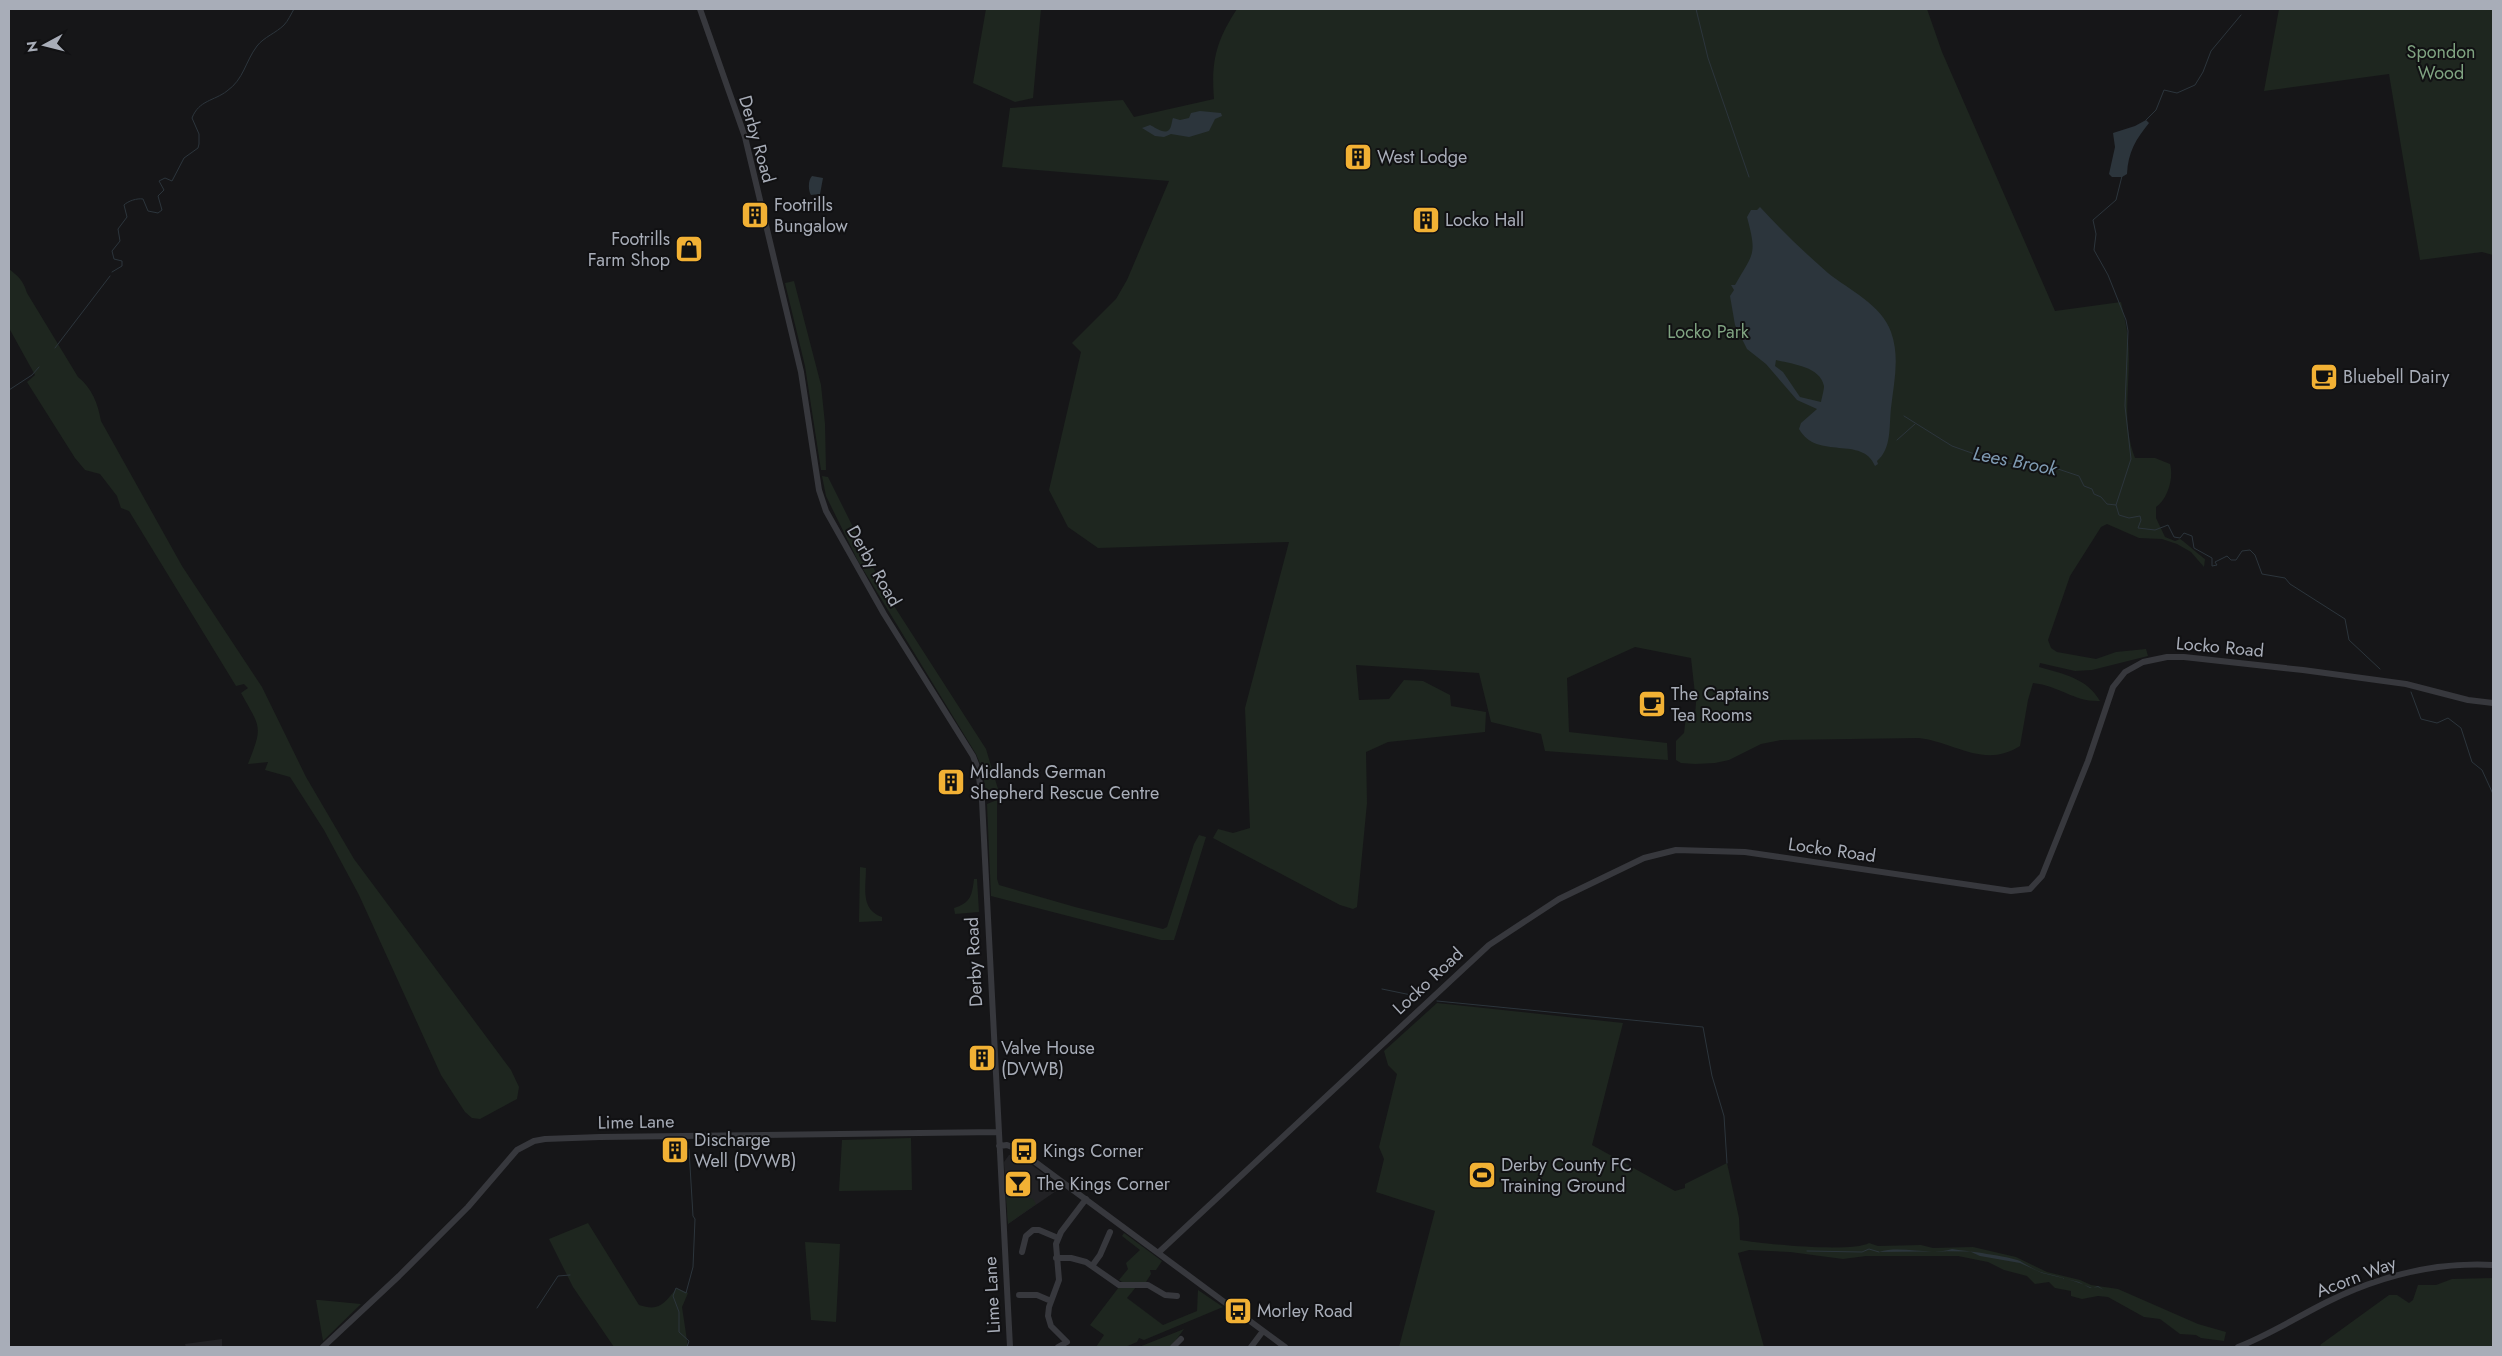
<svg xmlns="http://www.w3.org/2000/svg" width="2502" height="1356" viewBox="0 0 2502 1356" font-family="Jost,sans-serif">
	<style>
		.built { fill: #222225 }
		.green { fill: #1e261f }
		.water { fill: #2c353c; fill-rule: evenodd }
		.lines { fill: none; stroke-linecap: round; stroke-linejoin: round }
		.stream { stroke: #2c353c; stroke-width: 1 }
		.minor { stroke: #37383d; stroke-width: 6 }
		.labels { text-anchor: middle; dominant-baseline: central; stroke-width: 4; stroke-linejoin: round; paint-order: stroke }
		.park-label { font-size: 18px; fill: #7fa381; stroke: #111113 }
		.street-label { font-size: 18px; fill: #a8adb8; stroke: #111113 }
		.poi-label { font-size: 18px; fill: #a8adb8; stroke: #111113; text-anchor: start }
		.water-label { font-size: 19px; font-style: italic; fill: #7f9bb3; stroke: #111113 }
	</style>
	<rect width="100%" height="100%" fill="#161618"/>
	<path class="built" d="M1009 1155H1018L1062 1187 1008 1224 1004 1162Z
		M222 1339V1347H186L185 1344Z"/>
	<path class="green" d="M986 9H1041L1033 98 1015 102 973 83Z
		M1237 9H1927L1942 52 2055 311 2121 302C2124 315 2127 328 2128 340 2132 380 2120 420 2135 458H2155L2170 464C2174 477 2168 499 2156 507V518L2165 537 2175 541 2180 539C2184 541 2199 555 2205 559L2204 567 2191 552 2177 544 2162 539 2139 538 2107 524 2101 527 2070 576 2048 640 2051 648 2057 652 2096 659 2116 652 2146 649 2148 656 2092 670 2075 671 2040 663 2039 667C2063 674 2087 678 2100 701 2074 702 2060 686 2033 683L2028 700 2020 746C1984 769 1955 742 1919 738L1781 740 1761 744 1729 760 1715 763 1695 764 1681 763 1676 760V741L1684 733 1686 716H1695L1696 703 1691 658 1635 647 1567 678 1569 732 1667 743 1668 760 1545 751 1541 734 1491 722 1479 673 1356 665 1359 700 1389 699 1404 680 1423 681 1450 695 1451 706 1486 712 1485 732 1388 742 1366 752 1367 803 1357 907 1353 909 1340 905 1213 838 1218 829 1233 833 1250 828 1245 708 1289 542 1098 548 1068 527 1049 490 1081 352 1072 343 1116 299 1127 280 1169 181 1002 167 1010 108 1123 100 1134 117 1214 99C1211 61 1216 41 1237 9Z
		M2279 9H2493V255L2482 252 2420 260 2389 74 2264 91Z
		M9 269C18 276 23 280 27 293L78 377C92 388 98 404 101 421L182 566 262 687 306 777 354 859 511 1070 519 1087 517 1099 480 1119 472 1118 465 1112 441 1075 359 895 324 830 290 777 265 770 268 762 248 764C263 725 261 729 241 693L248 688 244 684 236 686 129 511 121 508 117 496 100 474 85 470 75 458 27 382 35 375 9 328Z
		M794 281 821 385 825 424 826 470H821L805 366 785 283Z
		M822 476 828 477 887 595 986 749 998 789 990 798H987L982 768 976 754 858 561 826 496Z
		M997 800V879L999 885 1075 907 1163 929 1167 927 1194 844 1199 835 1206 837 1174 940H1161L991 896 987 804Z
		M860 867 866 868C866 888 860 909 882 917V921L859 922Z
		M974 879H977L979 912 955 914 954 908C971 903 972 895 974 879Z
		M1437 1003 1623 1023 1592 1145 1675 1191 1685 1188V1184L1727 1163 1739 1218 1740 1240C1763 1244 1851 1253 1869 1243L1878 1246 1921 1245 1933 1248 1973 1247 2016 1257 2047 1272 2080 1280 2091 1285 2118 1289 2198 1324 2226 1332 2224 1341 2201 1338 2196 1335 2180 1334 2160 1319 2144 1317 2108 1297 2098 1296 2082 1299 2071 1296V1291L2055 1288 2049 1282 2035 1284 2027 1276 2004 1270 1988 1262 1958 1256H1866L1843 1259 1790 1252 1749 1250 1738 1253 1764 1347H1399L1435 1211 1376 1192 1384 1159 1379 1147 1397 1074 1388 1065 1384 1051Z
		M911 1138 912 1190 839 1191 842 1140Z
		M1019 1195 1033 1199 1036 1204 1008 1224 1006 1196Z
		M588 1223 639 1305C660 1312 664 1303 677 1288L688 1293 682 1307 688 1347H614L573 1287 549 1239Z
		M1124 1233 1162 1261 1156 1270H1150L1151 1274 1146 1282 1124 1283 1119 1280 1128 1269 1126 1263 1140 1250 1122 1236Z
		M805 1242 840 1244 836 1322 811 1320Z
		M2493 1278V1347H2322L2320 1345 2389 1295H2397L2409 1303 2413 1300 2418 1285H2436L2452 1279Z
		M1119 1287H1136L1127 1298 1163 1325 1197 1311 1198 1290 1223 1307 1144 1340 1139 1338 1137 1342 1125 1347H1096L1104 1335 1090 1325Z
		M316 1300H319L361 1304 323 1341Z
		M1184 1329 1171 1347H1139Z"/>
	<path class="water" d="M1200 111 1221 113 1222 116 1215 119 1209 131 1189 137 1171 134 1164 137 1155 136 1142 128 1150 125C1155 127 1168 138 1171 126 1172 123 1172 120 1173 118L1180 120 1189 118 1191 113Z
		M2146 120 2149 123C2136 139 2128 152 2127 174L2122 177H2112L2109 174 2115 147 2113 133 2135 126Z
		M812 176 823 178 820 194 811 195C808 190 808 180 812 176Z
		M1760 207C1781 230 1804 252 1828 273 1849 290 1882 305 1891 332 1900 357 1894 382 1891 408 1889 425 1892 449 1877 461L1878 464 1875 466C1863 435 1817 461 1799 429L1801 423 1817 409 1797 400 1766 364 1747 349 1735 325 1730 296 1734 290 1731 285H1735C1754 252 1757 255 1747 217L1751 210H1757ZM1776 360C1791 364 1820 366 1824 386 1824 390 1822 397 1821 402L1800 397 1783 372 1775 366Z
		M1952 1249C1967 1251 2008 1256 2020 1261 2027 1265 2036 1271 2044 1273 2061 1277 2076 1281 2092 1288L2098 1286 2104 1290 2098 1287 2090 1288 2079 1282 2042 1273 2020 1263 1980 1256 1969 1251 1879 1252C1901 1245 1929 1256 1952 1249Z"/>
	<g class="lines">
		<path class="stream" d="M1696 9 1708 58 1749 177
			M2146 120 2156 110 2164 90 2177 93 2195 85 2203 72 2211 51 2241 15
			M112 272 122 266V261L114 259 112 251 120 241 118 229 127 217 124 205C128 201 137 198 143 199L148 211 158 213 162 210 158 196 164 190 159 181 165 178 172 181 184 158 198 148 199 144V134L192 118C199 100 214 101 227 91 244 79 245 62 257 46 264 37 276 33 284 25 288 21 291 14 294 9
			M55 348 110 276
			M9 390 32 375 39 367
			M1904 416 1952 446 1983 457 2038 470 2052 467 2079 476 2084 486 2092 489 2094 494 2101 497 2107 504 2116 505 2119 515 2129 518 2140 516 2141 520 2138 528 2155 530 2168 525 2174 537 2180 538 2184 533 2192 536 2194 548 2212 558V566L2217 565 2215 562 2227 556 2231 560H2236L2242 551 2250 550 2255 555 2262 574 2285 578 2290 584 2345 619 2349 640 2380 669
			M1897 440 1915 424
			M2116 505 2131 459 2125 406 2128 331 2126 320 2108 275 2094 250 2096 234 2093 220 2116 200 2122 176
			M2411 692 2421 719 2437 723 2448 718 2461 728 2472 762 2482 770 2493 794
			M1382 989 1416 996
			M1437 1001 1703 1027 1712 1076 1724 1116 1727 1163
			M1807 1251 1862 1252 1869 1249 1879 1252
			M537 1308 558 1276 570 1275
			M687 1347 689 1341 679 1332V1312L673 1296 676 1288 686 1293 693 1267 695 1219 693 1216 689 1149"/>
		<path class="minor" d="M700 9 745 137 801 372 819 490 826 511 884 614 973 756 978 769 982 801 1010 1347
			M999 1146 1007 1145 1019 1150 1285 1347
			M1022 1252 1026 1236 1033 1230H1039L1058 1238
			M1158 1253 1489 945 1559 899 1644 858 1676 850 1745 852 2011 891 2030 889 2042 876 2088 761 2113 687 2125 672 2143 662 2167 657H2184L2303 670 2406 684 2468 700 2493 703
			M1056 1258H1071L1086 1262 1119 1285H1148L1165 1295 1177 1296
			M1092 1266 1100 1255 1110 1232
			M1019 1295H1037L1051 1301
			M323 1347 399 1276 468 1207 517 1150 534 1141 545 1139 600 1137 998 1132
			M1058 1347 1067 1342 1051 1326 1048 1316 1049 1307 1059 1280 1056 1244 1061 1232 1086 1199
			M1173 1347 1181 1339
			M1251 1347 1263 1331
			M2238 1347C2269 1335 2297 1317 2327 1302 2379 1276 2435 1262 2493 1265"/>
	</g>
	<defs>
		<g id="building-square" transform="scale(1.4375)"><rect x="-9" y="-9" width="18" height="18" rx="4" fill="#f2b134" stroke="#111113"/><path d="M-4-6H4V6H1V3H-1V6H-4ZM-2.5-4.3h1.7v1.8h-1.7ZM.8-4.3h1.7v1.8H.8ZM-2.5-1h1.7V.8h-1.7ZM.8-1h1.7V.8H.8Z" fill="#111"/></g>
		<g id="shop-square" transform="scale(1.4375)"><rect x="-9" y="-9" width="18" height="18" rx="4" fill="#f2b134" stroke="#111113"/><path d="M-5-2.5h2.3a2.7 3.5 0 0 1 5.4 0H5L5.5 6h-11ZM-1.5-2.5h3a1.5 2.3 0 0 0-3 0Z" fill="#111"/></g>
		<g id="cafe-square" transform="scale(1.4375)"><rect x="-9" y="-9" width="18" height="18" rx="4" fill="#f2b134" stroke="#111113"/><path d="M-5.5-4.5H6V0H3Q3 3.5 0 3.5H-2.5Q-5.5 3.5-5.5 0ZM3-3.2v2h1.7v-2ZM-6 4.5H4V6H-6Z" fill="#111"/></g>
		<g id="bus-square" transform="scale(1.4375)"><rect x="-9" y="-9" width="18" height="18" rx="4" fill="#f2b134" stroke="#111113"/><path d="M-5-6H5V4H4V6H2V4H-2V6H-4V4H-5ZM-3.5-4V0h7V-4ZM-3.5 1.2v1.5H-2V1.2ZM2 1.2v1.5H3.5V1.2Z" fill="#111"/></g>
		<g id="stadium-square" transform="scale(1.4375)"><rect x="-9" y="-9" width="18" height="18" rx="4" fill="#f2b134" stroke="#111113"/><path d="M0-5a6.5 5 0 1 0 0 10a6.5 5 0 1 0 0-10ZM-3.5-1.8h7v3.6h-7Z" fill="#111"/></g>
		<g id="bar-square" transform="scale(1.4375)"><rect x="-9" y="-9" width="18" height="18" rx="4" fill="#f2b134" stroke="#111113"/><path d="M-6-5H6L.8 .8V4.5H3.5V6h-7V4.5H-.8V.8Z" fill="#111"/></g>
	</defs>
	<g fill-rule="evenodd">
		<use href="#building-square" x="1358" y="157"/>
		<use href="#building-square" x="755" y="215"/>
		<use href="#building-square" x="1426" y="220"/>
		<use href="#shop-square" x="689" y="249"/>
		<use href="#cafe-square" x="2324" y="377"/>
		<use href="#cafe-square" x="1652" y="704"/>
		<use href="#building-square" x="951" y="782"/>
		<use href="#building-square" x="982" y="1058"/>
		<use href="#building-square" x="675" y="1150"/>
		<use href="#bus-square" x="1024" y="1151"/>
		<use href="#stadium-square" x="1482" y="1175"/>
		<use href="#bar-square" x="1018" y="1184"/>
		<use href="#bus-square" x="1238" y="1311"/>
	</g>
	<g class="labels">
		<g class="park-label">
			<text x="2441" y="52">Spondon<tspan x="2441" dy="21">Wood</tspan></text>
			<text x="1708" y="332">Locko Park</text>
		</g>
		<g class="street-label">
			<text transform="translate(757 139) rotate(74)">Derby Road</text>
			<text transform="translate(874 566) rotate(60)">Derby Road</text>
			<text transform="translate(2220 647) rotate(5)">Locko Road</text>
			<text transform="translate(1832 850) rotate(8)">Locko Road</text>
			<text transform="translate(974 962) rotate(-93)">Derby Road</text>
			<text transform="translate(1428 981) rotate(-43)">Locko Road</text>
			<text transform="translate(636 1122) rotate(-1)">Lime Lane</text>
			<text transform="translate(2356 1277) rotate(-21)">Acorn Way</text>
			<text transform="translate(992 1295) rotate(-93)">Lime Lane</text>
		</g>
		<g class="poi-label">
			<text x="1377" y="157">West Lodge</text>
			<text x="774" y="205">Footrills<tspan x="774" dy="21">Bungalow</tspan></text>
			<text x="1445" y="220">Locko Hall</text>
			<text x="670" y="239" text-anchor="end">Footrills<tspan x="670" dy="21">Farm Shop</tspan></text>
			<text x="2343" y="377">Bluebell Dairy</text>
			<text x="1671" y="694">The Captains<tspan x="1671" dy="21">Tea Rooms</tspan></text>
			<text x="970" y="772">Midlands German<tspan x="970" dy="21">Shepherd Rescue Centre</tspan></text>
			<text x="1001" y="1048">Valve House<tspan x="1001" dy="21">(DVWB)</tspan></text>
			<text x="694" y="1140">Discharge<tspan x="694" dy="21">Well (DVWB)</tspan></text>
			<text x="1043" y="1151">Kings Corner</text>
			<text x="1501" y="1165">Derby County FC<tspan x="1501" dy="21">Training Ground</tspan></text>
			<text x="1037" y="1184">The Kings Corner</text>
			<text x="1257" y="1311">Morley Road</text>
		</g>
		<g class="water-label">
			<text transform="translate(2015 461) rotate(11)">Lees Brook</text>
		</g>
	</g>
	<rect width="2502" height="1356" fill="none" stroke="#a8adb8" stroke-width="20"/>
	<g transform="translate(45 45) rotate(263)" stroke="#111113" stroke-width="4" paint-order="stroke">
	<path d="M0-4L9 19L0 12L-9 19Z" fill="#a8adb8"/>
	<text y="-8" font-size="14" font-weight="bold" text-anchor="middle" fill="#a8adb8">N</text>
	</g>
</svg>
